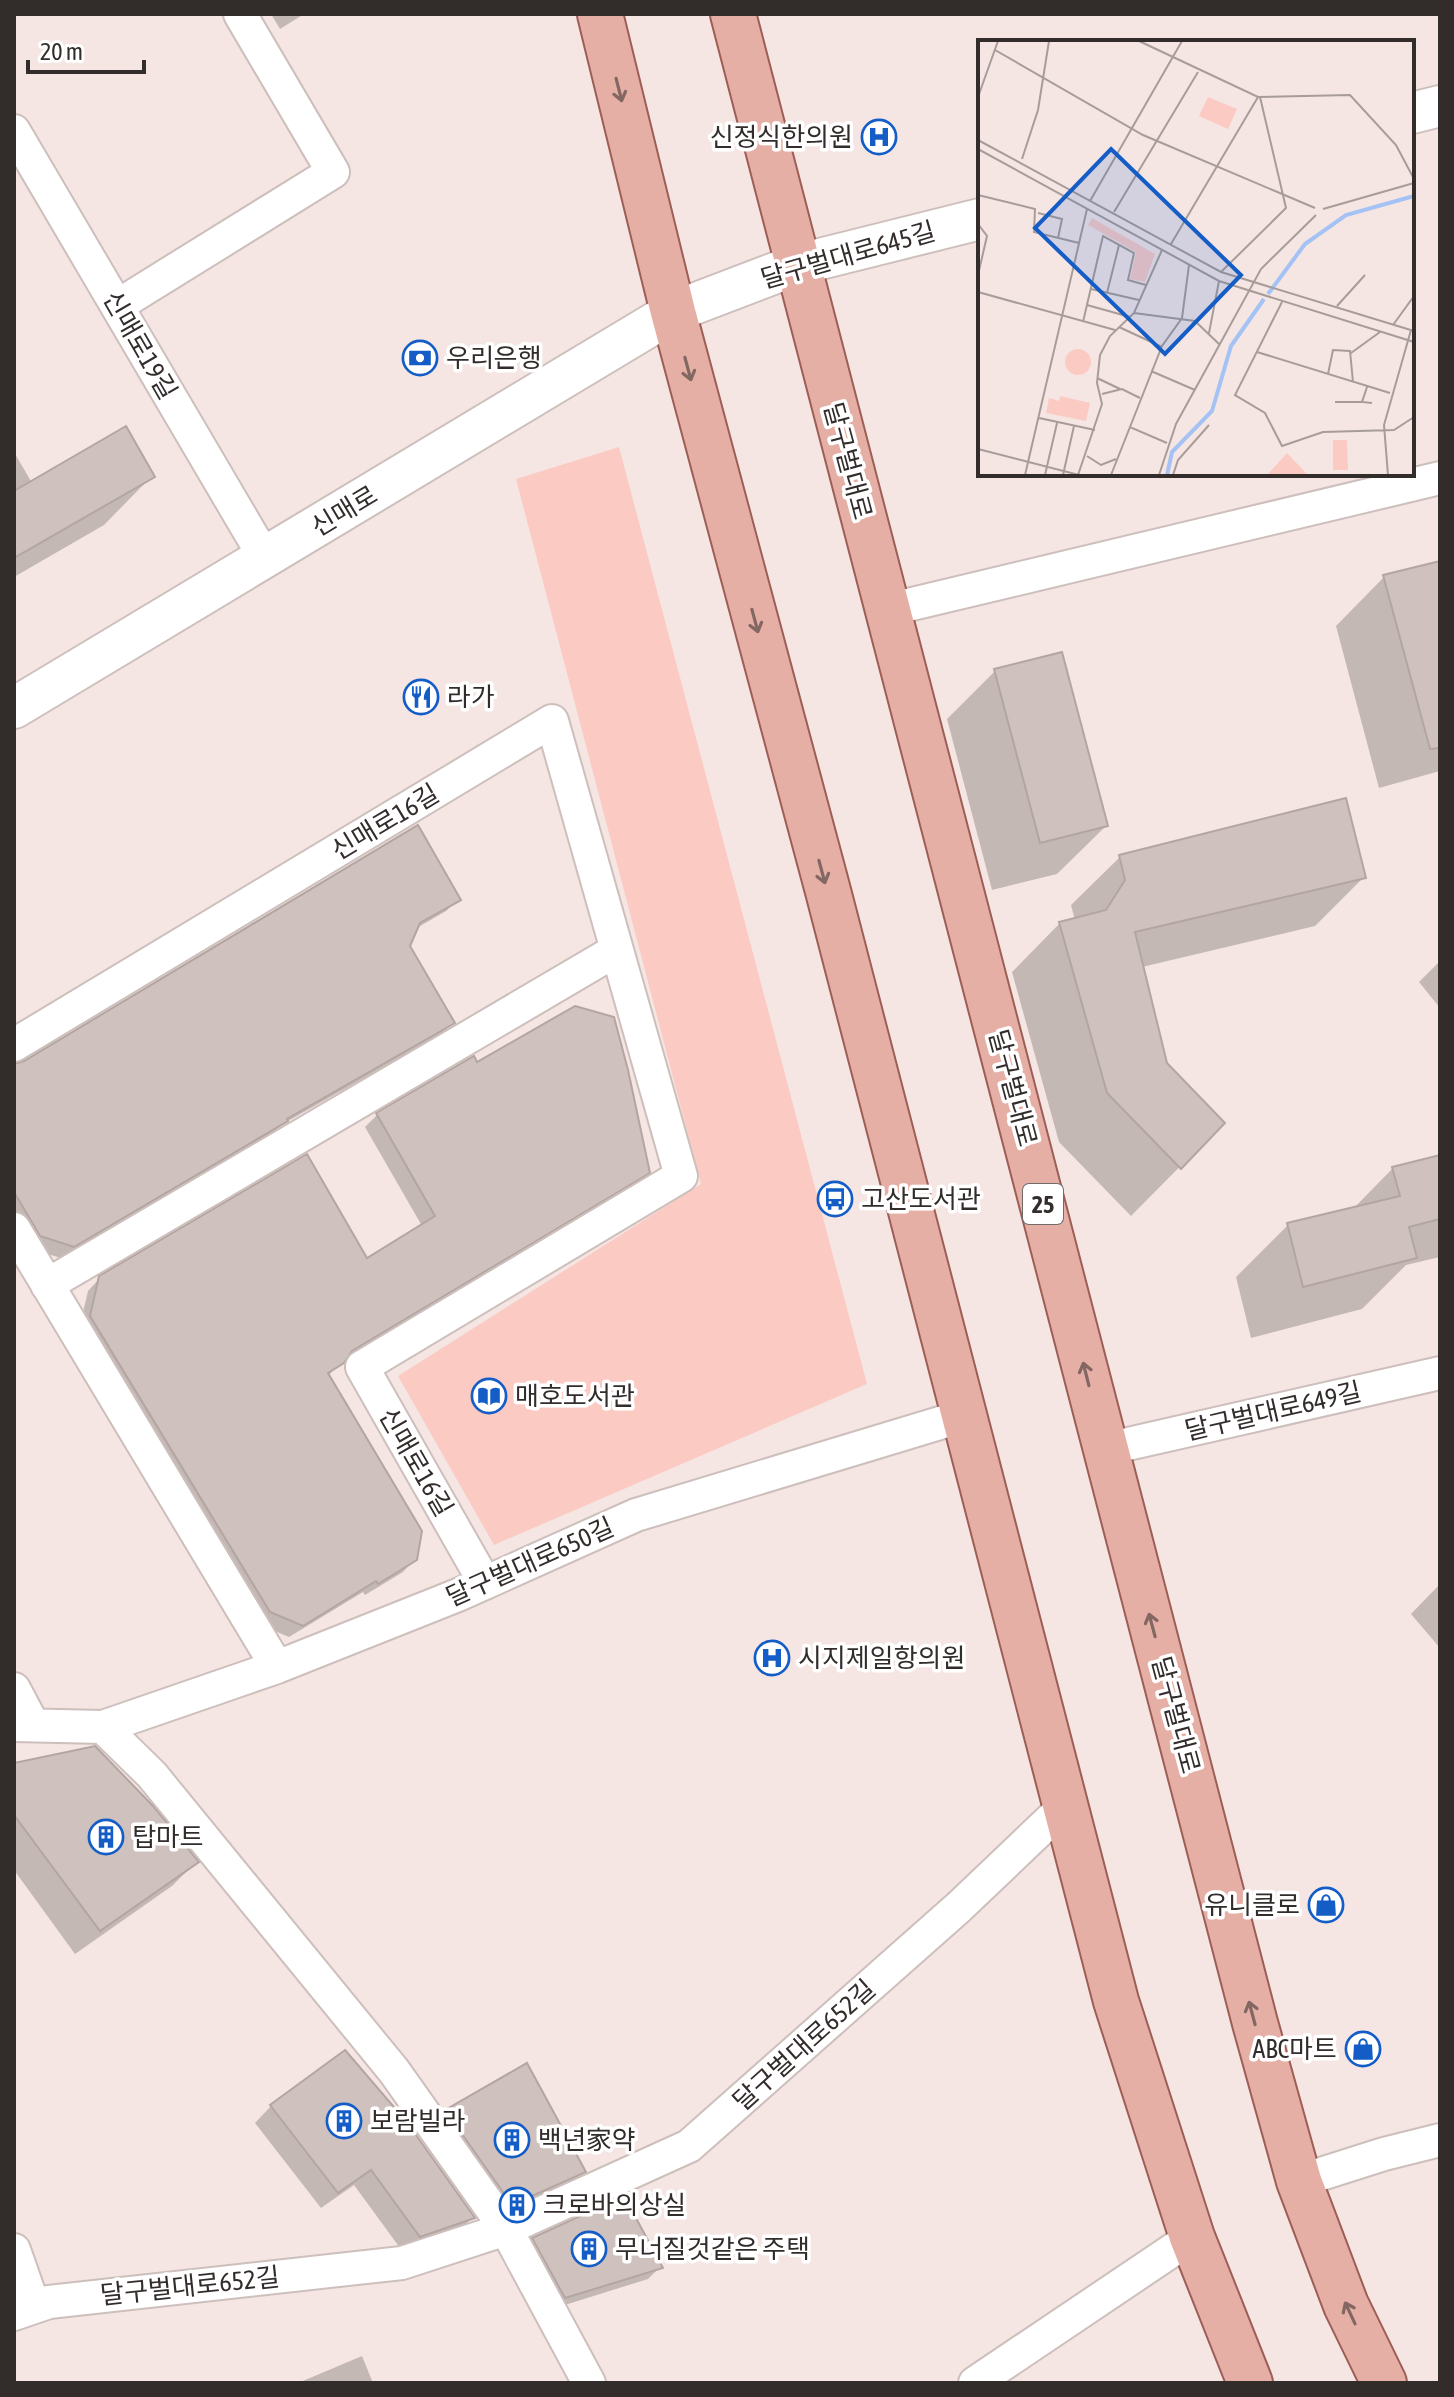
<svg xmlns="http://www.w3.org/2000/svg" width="1454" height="2397" viewBox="0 0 1454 2397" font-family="'Asap Condensed','Noto Sans KR',sans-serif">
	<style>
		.green { fill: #fbcbc3 }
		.shadow { fill: #0003 }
		.building { fill: #cfc1be; stroke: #b3a5a2; stroke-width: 2 }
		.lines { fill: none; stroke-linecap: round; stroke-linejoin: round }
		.minor-casing { stroke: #cdbfbc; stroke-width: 36 }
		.tertiary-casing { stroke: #cdbfbc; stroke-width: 44 }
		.primary-casing { stroke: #9d5e55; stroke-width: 48 }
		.minor { stroke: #fff; stroke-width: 32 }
		.tertiary { stroke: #fff; stroke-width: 40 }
		.primary { stroke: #e6afa6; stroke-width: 44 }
		.oneway { stroke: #836762 }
		.labels { text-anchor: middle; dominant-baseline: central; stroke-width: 7; stroke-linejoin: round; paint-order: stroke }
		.shield { fill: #fff; stroke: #706b6b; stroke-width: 2 }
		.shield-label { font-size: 24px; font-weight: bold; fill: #322c2b }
		.poi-label { font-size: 26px; fill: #322c2b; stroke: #fff; text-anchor: start }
		.street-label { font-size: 26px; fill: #322c2b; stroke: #fff }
		.inset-river { fill: none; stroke: #a4c3f4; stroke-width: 4 }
		.inset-road { fill: none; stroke: #a79c99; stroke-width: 2 }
		.view { fill: #145dc7; fill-opacity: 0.15; stroke: #145dc7; stroke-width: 4 }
		.inset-edge { fill: none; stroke: #322c2b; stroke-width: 4 }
	</style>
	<rect width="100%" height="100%" fill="#f5e6e3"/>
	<path class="green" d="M619 447 867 1384 494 1545 398 1376 701 1184 516 479Z"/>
	<path class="shadow" d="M271 14H304L280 29Z
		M14 452 32 483 152 476 104 525 14 577Z
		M1440 563V771L1379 788 1336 626 1384 577Z
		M995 671 1106 826 1057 874 992 890 947 719Z
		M1120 857 1364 877 1315 926 1142 967 1165 1064 1223 1123 1131 1216 1059 1142 1012 972 1060 923 1075 920 1071 905Z
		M459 899 446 911 415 929 408 946 452 1023 440 1035 281 1125 273 1133 61 1258 28 1248 14 1223V1067Z
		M1440 961V1008L1419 982Z
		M476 1065 647 1172 635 1184 345 1358 329 1375 415 1559 403 1572 365 1595 363 1592 289 1637 258 1624 79 1329 88 1291 100 1278 366 1261 422 1226 365 1127 377 1115Z
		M1440 1157V1257L1406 1265 1362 1309 1251 1338 1236 1277 1288 1225 1352 1210 1393 1168Z
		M1440 1584V1648L1411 1614Z
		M14 1765 196 1862 172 1886 75 1954 14 1870Z
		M344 2052 472 2218 456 2234 403 2252 354 2185 321 2208 255 2123 271 2106Z
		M446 2112 584 2171 571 2184 499 2217 434 2124Z
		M534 2240 660 2267 648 2279 552 2309 521 2252Z
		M362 2356 373 2383H298Z"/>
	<path class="building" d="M126 426 155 477 14 558V491Z
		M1440 561V748L1430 749 1383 575Z
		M1062 652 1108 826 1040 843 994 669Z
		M1346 798 1366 878 1135 932 1167 1063 1225 1123 1181 1169 1107 1093 1059 922 1106 910 1125 880 1119 855Z
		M418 825 461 900 420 923 410 946 455 1023 287 1119 288 1121 74 1247 40 1236 14 1192V1064L24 1061Z
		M575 1006 614 1017 628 1070 650 1173 352 1351 344 1363 328 1373 422 1531 417 1560 378 1584 376 1581 303 1626 270 1612 90 1316 99 1276 307 1154 367 1258 435 1216 376 1113 474 1056 477 1062Z
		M1440 1155V1219L1409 1227 1417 1258 1303 1287 1287 1223 1400 1196 1392 1167Z
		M95 1746 154 1807 199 1862 100 1931 14 1815V1763Z
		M345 2050 406 2121 475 2218 420 2237 371 2170 338 2193 270 2105Z
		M527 2063 586 2172 512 2205 445 2110Z
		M624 2196 663 2268 565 2298 532 2238Z"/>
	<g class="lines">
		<g class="minor-casing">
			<path id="minor" d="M14 131 265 558
				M117 306 333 172 240 14
				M887 610 1440 478
				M14 1045 552 721 681 1176 362 1367 485 1583
				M14 1229 277 1667
				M47 1285 615 951
				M1106 1449 1440 1373
				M14 1689 33 1725
				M14 1725 103 1727 277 1667 458 1595 636 1515 963 1416
				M103 1727 152 1775 394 2071 506 2229 589 2383
				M1299 2181 1384 2154 1440 2140
				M14 2250 34 2307
				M14 2314 49 2302 402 2263 506 2229 689 2146 959 1907 1065 1806
				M975 2383 1192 2237"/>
		</g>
		<g class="tertiary-casing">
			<path id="tertiary" d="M1412 113 1440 106
				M14 708 673 312 796 265 980 219"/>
		</g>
		<g class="primary-casing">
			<path id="primary" d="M600 14 673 312 828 891 1116 2001 1192 2237 1250 2383
				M733 14 1255 2023 1299 2181 1346 2305 1384 2383"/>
		</g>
		<use href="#minor" class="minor"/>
		<use href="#tertiary" class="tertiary"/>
		<use href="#primary" class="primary"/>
	</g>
	<defs><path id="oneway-shaft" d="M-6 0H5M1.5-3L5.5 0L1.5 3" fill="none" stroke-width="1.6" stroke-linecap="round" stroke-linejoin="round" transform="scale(2)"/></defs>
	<g class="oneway">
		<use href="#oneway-shaft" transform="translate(619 90) rotate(76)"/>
		<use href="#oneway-shaft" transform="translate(688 369) rotate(75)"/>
		<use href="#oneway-shaft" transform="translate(755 621) rotate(75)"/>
		<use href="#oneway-shaft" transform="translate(822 872) rotate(75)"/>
		<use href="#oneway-shaft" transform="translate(1086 1374) rotate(-104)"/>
		<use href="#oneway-shaft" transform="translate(1152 1625) rotate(-105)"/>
		<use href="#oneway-shaft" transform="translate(1252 2013) rotate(-105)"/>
		<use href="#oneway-shaft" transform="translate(1350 2313) rotate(-115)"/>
	</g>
	<defs>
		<g id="hospital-ring" transform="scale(1.8)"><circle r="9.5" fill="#fff" stroke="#145dc7" stroke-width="1.5"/><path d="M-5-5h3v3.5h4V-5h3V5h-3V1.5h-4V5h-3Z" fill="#145dc7"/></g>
		<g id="bank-ring" transform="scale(1.8)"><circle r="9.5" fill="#fff" stroke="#145dc7" stroke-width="1.5"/><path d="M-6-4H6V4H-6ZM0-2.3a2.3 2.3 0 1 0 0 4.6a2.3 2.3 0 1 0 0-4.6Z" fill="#145dc7"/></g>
		<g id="restaurant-ring" transform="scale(1.8)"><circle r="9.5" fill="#fff" stroke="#145dc7" stroke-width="1.5"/><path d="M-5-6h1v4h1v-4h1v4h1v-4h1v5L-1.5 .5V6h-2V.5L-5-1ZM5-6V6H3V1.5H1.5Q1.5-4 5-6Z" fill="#145dc7"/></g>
		<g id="bus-ring" transform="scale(1.8)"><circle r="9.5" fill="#fff" stroke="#145dc7" stroke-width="1.5"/><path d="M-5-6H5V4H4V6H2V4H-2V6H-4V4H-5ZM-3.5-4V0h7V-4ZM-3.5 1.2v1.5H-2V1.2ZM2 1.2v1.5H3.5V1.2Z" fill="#145dc7"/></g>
		<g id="library-ring" transform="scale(1.8)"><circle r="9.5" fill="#fff" stroke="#145dc7" stroke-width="1.5"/><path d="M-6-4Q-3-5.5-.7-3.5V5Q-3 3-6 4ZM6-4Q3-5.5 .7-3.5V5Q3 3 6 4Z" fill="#145dc7"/></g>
		<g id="building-ring" transform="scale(1.8)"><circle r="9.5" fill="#fff" stroke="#145dc7" stroke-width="1.5"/><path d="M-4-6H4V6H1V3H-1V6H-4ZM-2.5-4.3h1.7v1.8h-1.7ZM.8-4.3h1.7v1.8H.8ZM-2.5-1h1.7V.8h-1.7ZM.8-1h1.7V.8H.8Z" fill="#145dc7"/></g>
		<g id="shop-ring" transform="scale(1.8)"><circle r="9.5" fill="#fff" stroke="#145dc7" stroke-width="1.5"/><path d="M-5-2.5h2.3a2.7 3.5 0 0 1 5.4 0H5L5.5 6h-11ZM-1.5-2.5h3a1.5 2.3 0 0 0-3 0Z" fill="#145dc7"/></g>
	</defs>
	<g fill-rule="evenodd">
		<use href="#hospital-ring" x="879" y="137"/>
		<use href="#bank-ring" x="420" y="358"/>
		<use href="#restaurant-ring" x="421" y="697"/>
		<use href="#bus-ring" x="835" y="1199"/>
		<use href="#library-ring" x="489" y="1396"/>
		<use href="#hospital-ring" x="772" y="1658"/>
		<use href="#building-ring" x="106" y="1837"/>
		<use href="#shop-ring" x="1326" y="1905"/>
		<use href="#shop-ring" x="1363" y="2049"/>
		<use href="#building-ring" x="344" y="2121"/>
		<use href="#building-ring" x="512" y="2140"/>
		<use href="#building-ring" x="517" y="2205"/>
		<use href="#building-ring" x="589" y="2249"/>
	</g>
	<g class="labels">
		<rect class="shield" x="1023" y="1184" width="40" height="40" rx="6"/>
		<g class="shield-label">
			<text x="1043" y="1204">25</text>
		</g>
		<g class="poi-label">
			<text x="853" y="137" text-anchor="end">신정식한의원</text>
			<text x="446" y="358">우리은행</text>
			<text x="447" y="697">라가</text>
			<text x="861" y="1199">고산도서관</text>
			<text x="515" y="1396">매호도서관</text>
			<text x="798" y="1658">시지제일항의원</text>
			<text x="132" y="1837">탑마트</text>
			<text x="1300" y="1905" text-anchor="end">유니클로</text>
			<text x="1337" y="2049" text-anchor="end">ABC마트</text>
			<text x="370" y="2121">보람빌라</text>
			<text x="538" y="2140">백년家약</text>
			<text x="543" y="2205">크로바의상실</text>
			<text x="615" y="2249">무너질것같은 주택</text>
		</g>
		<g class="street-label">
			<text transform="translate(848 255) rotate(-16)">달구벌대로645길</text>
			<text transform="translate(140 345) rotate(60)">신매로19길</text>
			<text transform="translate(848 461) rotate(75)">달구벌대로</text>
			<text transform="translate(344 511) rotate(-31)">신매로</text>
			<text transform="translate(385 822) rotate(-31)">신매로16길</text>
			<text transform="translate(1013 1088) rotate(75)">달구벌대로</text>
			<text transform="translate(1273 1411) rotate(-13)">달구벌대로649길</text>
			<text transform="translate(416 1462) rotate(60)">신매로16길</text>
			<text transform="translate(530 1562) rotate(-24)">달구벌대로650길</text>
			<text transform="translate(1176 1715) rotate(75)">달구벌대로</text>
			<text transform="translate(804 2045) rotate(-42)">달구벌대로652길</text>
			<text transform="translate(190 2286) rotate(-6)">달구벌대로652길</text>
		</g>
	</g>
	<g transform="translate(978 40)">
		<rect width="436" height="436" fill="#f5e6e3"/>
		<path d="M230 57 259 69 250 89 221 76ZM114 178 177 214 167 242 152 239 158 212 110 185ZM87 322a13 13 0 1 1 26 0a13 13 0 1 1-26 0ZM82 356 112 363 108 381 68 373 71 358 81 361ZM355 400H369L370 430H355ZM309 413 330 435H289Z" fill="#fbcbc3"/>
		<path class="inset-river" d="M290 254 327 204 368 175 436 156M189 435 194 412 234 371 253 306 286 259"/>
		<path class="inset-road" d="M161 1 280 57 372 55 418 105 436 139M17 10 165 95 337 168M0 57 20 1M0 100 243 232 436 291M0 109 241 241 436 302M44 119 60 70 71 1M0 155 57 169 56 192 101 203M112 161 204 1M345 169 436 143M136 172 220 32M60 173 84 179 80 198M0 184 9 196 0 235M193 204 280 57M243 232 308 168 282 57M113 249 161 260M0 252 137 290M129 253 141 205M304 262 257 355 287 373 304 406 345 392 416 390 436 377M109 265 152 277M359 266 387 235M156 273 217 281 241 304M105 282 125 196 156 213 150 240 168 245M415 285 436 256M141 287 184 307M231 293 241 241M279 312 412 353M373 313 402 292M173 331 217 350M350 334 355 310 372 311 375 342M119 338 142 349M389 347 384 362 394 363M124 354 144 349 162 358M357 362H384M61 378 117 390M152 387 184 306 204 278 211 225M0 409 101 435M109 416 123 425 138 419M47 435 109 169M67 435 79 383M85 435 96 386M100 435 124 364 119 343 122 315 132 296 156 273 184 210M133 435 152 387 189 403M181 435 198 384 283 229 338 175M195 435 200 420 231 385M410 435 406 385 433 290"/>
		<path class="view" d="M133 109 263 235 187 314 57 188Z"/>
		<rect width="436" height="436" class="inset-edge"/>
	</g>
	<rect width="1454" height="2397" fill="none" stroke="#322c2b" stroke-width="32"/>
	<path d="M28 60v12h116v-12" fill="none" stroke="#322c2b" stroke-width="4"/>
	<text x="40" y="60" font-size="24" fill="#322c2b" stroke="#ffffff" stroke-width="6" paint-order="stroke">20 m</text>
</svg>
